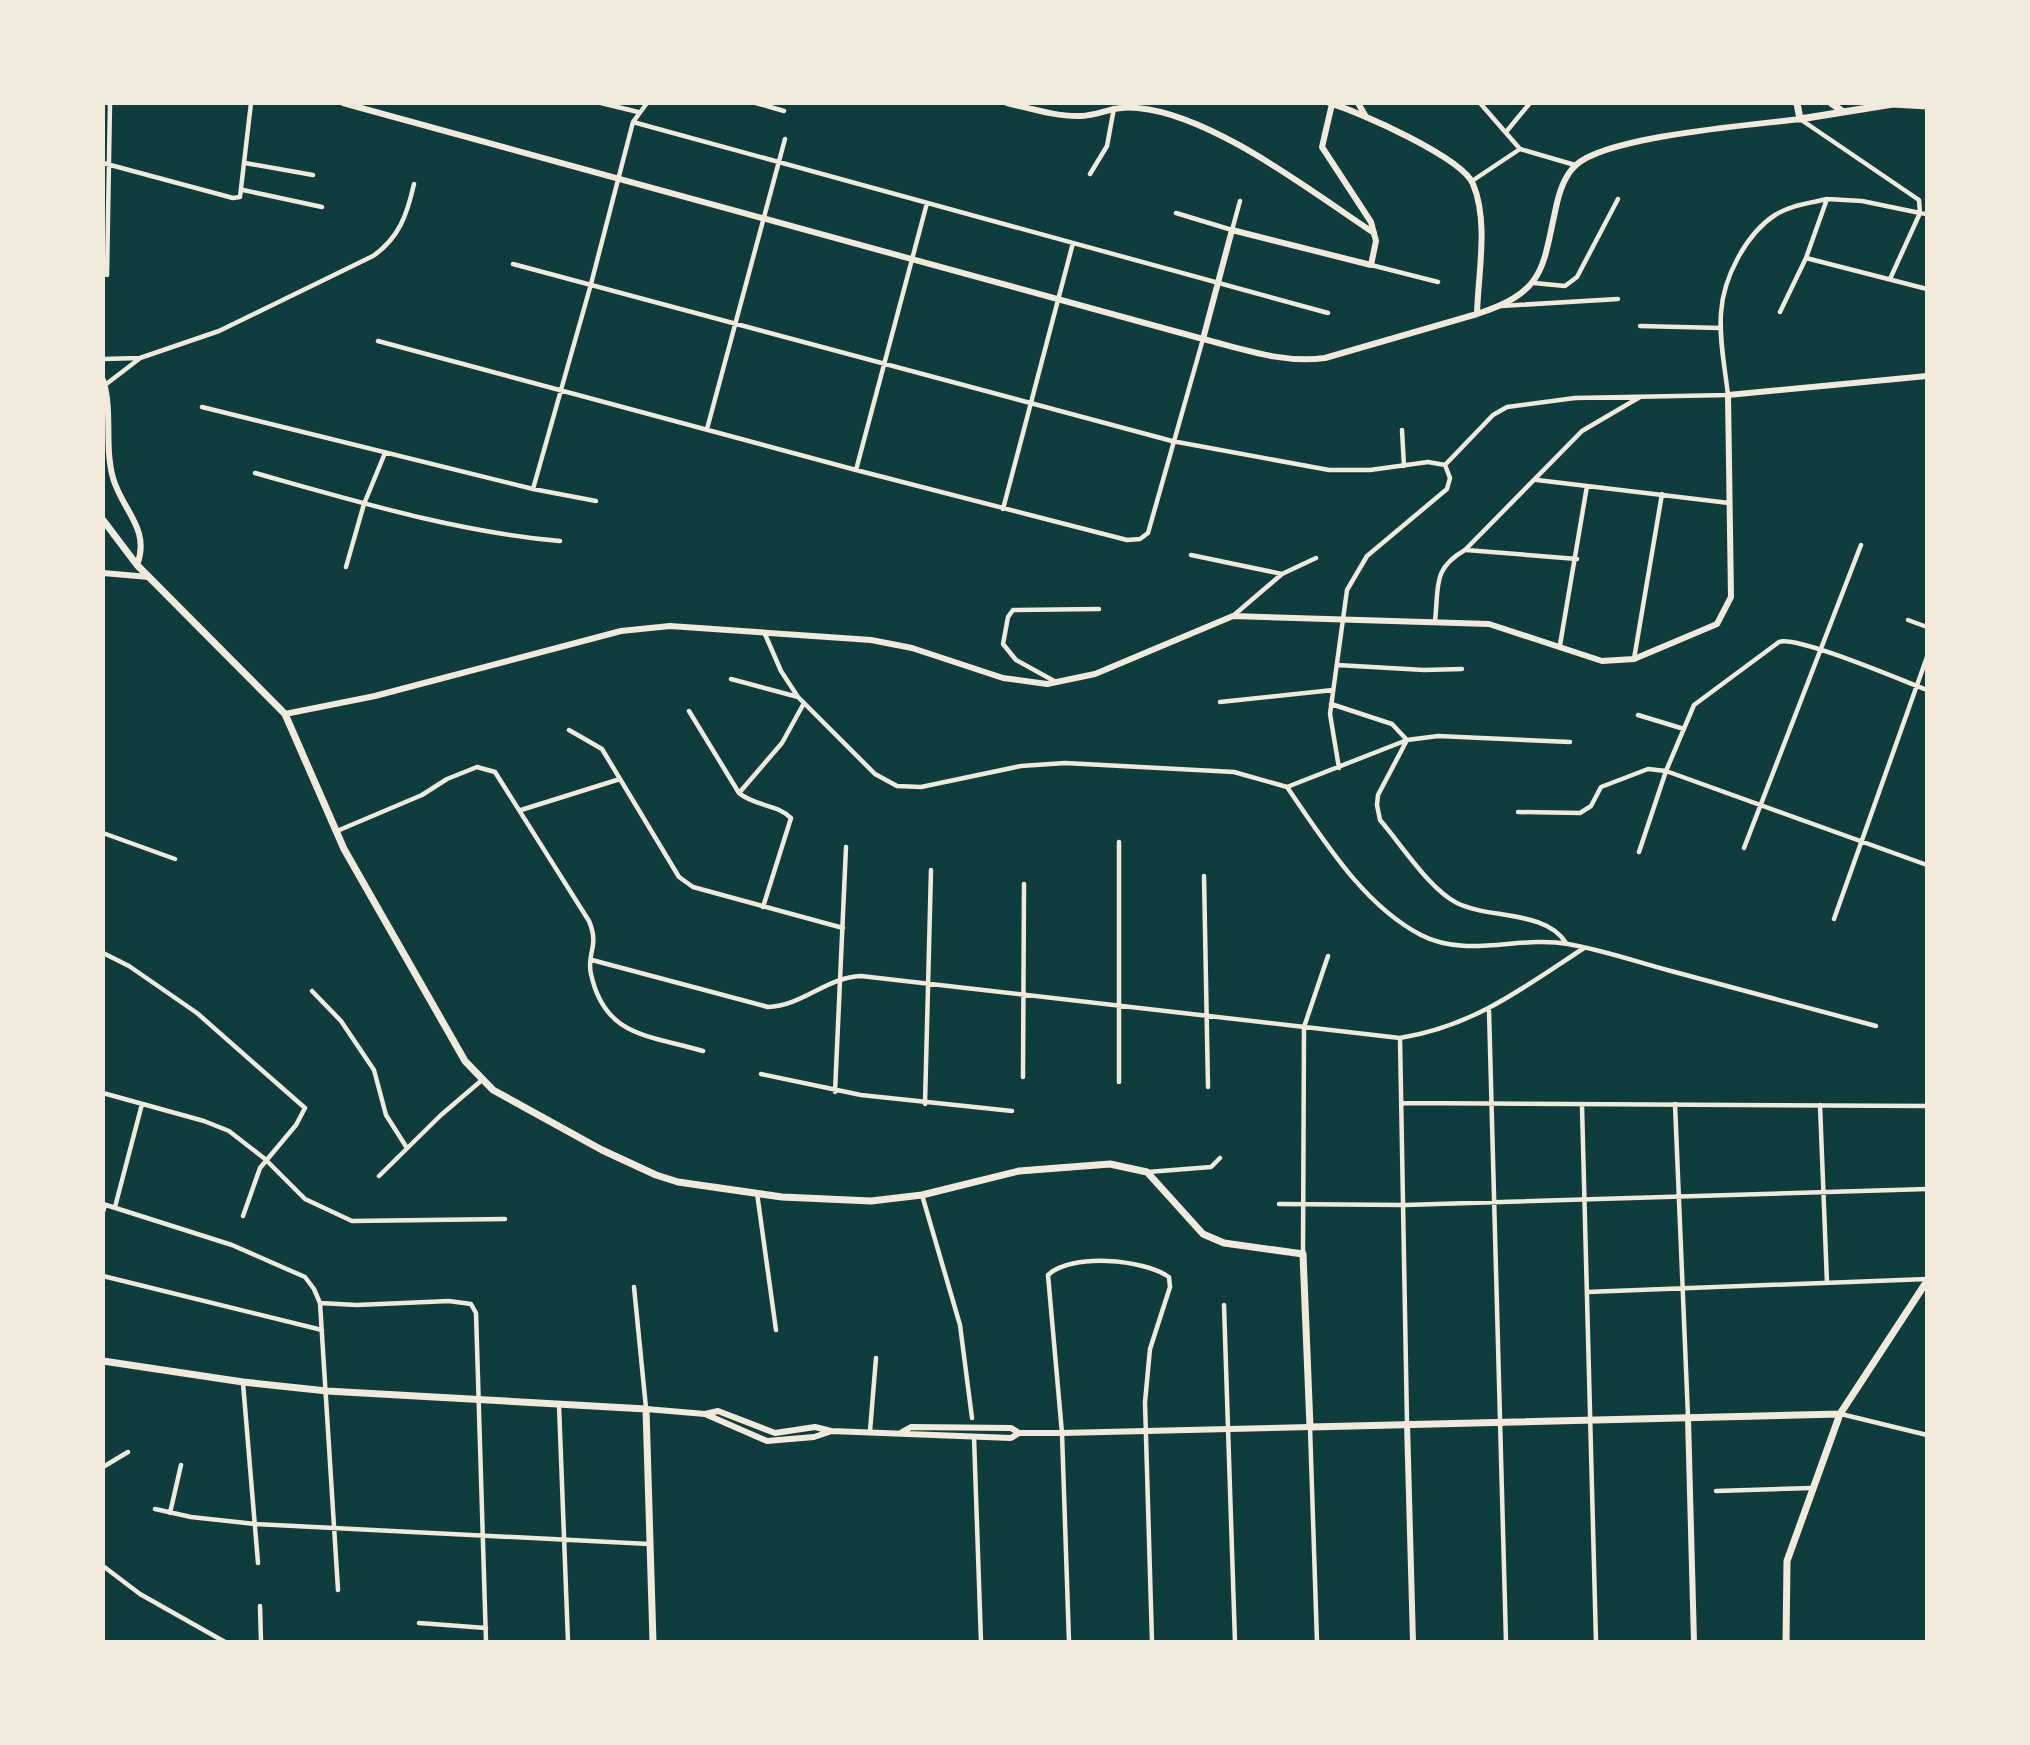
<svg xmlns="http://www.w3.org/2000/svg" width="2030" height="1745" viewBox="0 0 2030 1745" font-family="Helvetica,sans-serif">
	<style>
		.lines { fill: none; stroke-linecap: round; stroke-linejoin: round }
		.minor { stroke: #f1e9da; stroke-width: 4.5 }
		.tertiary { stroke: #f1e9da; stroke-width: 6 }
		.secondary { stroke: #f1e9da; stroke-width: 7 }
	</style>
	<rect width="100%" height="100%" fill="#0f3d3e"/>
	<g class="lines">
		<path class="minor" d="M601 103 638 112
			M756 103 784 111
			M1480 103 1520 149 1575 165
			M1800 119 1919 200 1920 213 1927 214
			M633 122 1328 313
			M1506 132 1530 103
			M103 163 233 198 240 197 251 103
			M245 163 313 175
			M1090 174 1107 146 1114 108
			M1472 181 1520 149
			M243 190 322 207
			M1827 199 1862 201 1920 213 1890 279
			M1176 213 1232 230 1240 201
			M1806 258 1927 289
			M513 264 1172 441 1329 470H1370L1428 462 1445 465
			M1371 265 1438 282
			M107 275 110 103
			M1534 283 1565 286 1577 277 1618 199
			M1501 306 1618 299
			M1640 326 1721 328
			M378 341 856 470 1127 540 1140 539 1148 533 1203 339
			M103 359 140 358 219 331 373 256C399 238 407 215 414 184
			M105 385 139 359
			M202 407 533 489 596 501
			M707 429 785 139
			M1402 430 1404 466
			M1445 465 1493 415 1507 407 1575 398 1728 395C1725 368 1719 340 1721 313 1723 278 1746 234 1775 215 1791 205 1810 203 1827 199L1806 258 1780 312
			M856 470 927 203
			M255 473C355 501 457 532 560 541
			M1537 480 1729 503
			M533 489 591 284 633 122 647 103
			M1003 509 1073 243
			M1466 550 1577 559
			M1191 555 1282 574
			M346 567 364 504 385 453
			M1234 615 1282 574 1316 558
			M1908 620 1927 627
			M1435 621C1439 586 1432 569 1465 550L1582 431 1640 397
			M764 632 781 671 798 697 875 774 897 786 921 787 1021 766 1065 763 1234 772 1287 787
			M1560 645 1587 486
			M1634 659 1662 494
			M1337 665 1424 670 1462 669
			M731 679 798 697
			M1056 682 1016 660 1003 644 1008 617 1013 610 1099 609
			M1220 702 1333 690
			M1331 704 1392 724 1407 740
			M689 711 739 793C754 806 777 804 791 818L763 907
			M1638 715 1684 729
			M569 730 602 749 679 877 693 887 843 928
			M1407 740 1378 795 1377 805 1380 820C1401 844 1430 890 1457 903 1489 919 1546 910 1566 943
			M1339 768 1330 714 1347 590 1367 556 1447 489 1450 478 1445 465
			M1287 787C1323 839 1363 905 1421 935 1467 959 1520 935 1568 944 1603 950 1637 962 1671 971 1739 989 1808 1008 1876 1026
			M1287 787 1407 740 1438 736 1570 742
			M739 793 782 743 804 703
			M521 810 620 779
			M1518 812 1580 813 1591 806 1601 787 1648 769 1666 771 1927 865
			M337 831 422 795 447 779 477 767 495 772 589 921C600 947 586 953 591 974 605 1038 650 1035 703 1051
			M103 833 175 859
			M1744 848 1861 545
			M1639 852 1666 771 1694 705 1779 642C1796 635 1903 681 1927 690
			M1204 876 1208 1087
			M1834 919 1927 657
			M103 953 129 966 197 1013 305 1108 296 1125 260 1168 243 1216
			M592 960 768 1007C802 1006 827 977 861 976L1400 1038C1474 1026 1523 988 1584 948
			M312 991 341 1021 374 1070 386 1115 407 1148
			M1489 1010 1506 1642
			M1400 1038 1407 1423
			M761 1074 861 1095 1012 1111
			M1023 1077 1024 884
			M1119 1082V842
			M835 1092 846 847
			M103 1093 204 1121 229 1131 265 1159 305 1199 352 1221 505 1219
			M1402 1103 1927 1106
			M925 1104 931 870
			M1675 1104 1688 1417
			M1820 1105 1827 1283
			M1582 1106 1596 1642
			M1148 1172 1211 1167 1220 1158
			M379 1176 441 1115 482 1080
			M757 1193 776 1330
			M922 1195 960 1325 972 1418
			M103 1204 232 1245 305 1277 314 1289 320 1303 338 1590
			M1279 1204 1405 1205 1927 1189
			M115 1207 142 1104
			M103 1212 105 1205
			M1303 1254 1304 1027 1328 956
			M103 1276 322 1330
			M634 1287 646 1408
			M1587 1292 1927 1279
			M320 1303 357 1305 449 1301 471 1304 476 1313 486 1642
			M1224 1305 1235 1642
			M243 1383 258 1563
			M559 1405 568 1642
			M1841 1414 1927 1435
			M1310 1427 1317 1642
			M870 1431 876 1358
			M974 1437 981 1642
			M103 1467 128 1452
			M1716 1491 1812 1488
			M155 1509 191 1517 255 1524 649 1544
			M170 1513 181 1465
			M103 1566 140 1594 225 1642
			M260 1606 261 1642
			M419 1623 486 1628
			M1069 1642 1062 1433 1048 1275C1071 1253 1143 1259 1169 1277L1170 1287 1150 1349 1145 1402 1152 1642"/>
		<path class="tertiary" d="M343 103 1203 339C1243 349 1284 364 1325 358L1477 314C1547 291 1542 268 1557 203 1560 190 1565 175 1576 165 1608 136 1752 125 1800 119
			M1007 103C1029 108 1057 117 1081 116 1101 115 1114 105 1138 108 1213 115 1312 192 1374 233
			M1329 103C1358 111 1463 158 1473 184 1489 222 1478 274 1477 314
			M1358 103 1365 115
			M1203 339 1232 230 1371 265 1376 241 1371 222 1322 147 1332 104
			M103 380C113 411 104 446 113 478 122 510 151 529 137 565
			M103 573 149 577
			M285 714 375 696 621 631 670 626 871 640 912 648 1003 678 1047 684 1095 674 1233 616 1489 624 1602 661 1634 659 1717 624 1731 597 1728 395 1927 376
			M646 1409 705 1414 718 1411 775 1433 815 1427 831 1431 1011 1438 1019 1433
			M705 1414 767 1441 814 1437 829 1432
			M1688 1418 1694 1642
			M1407 1423 1413 1642
			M902 1432 911 1427 1011 1428 1019 1433H1062L1310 1427"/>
		<path class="secondary" d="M1797 103 1800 119 1893 104 1927 106
			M1831 103 1842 111
			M103 520 137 565 285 714 344 849 465 1061 493 1090 602 1150 656 1175 678 1182 782 1197 871 1201 922 1195 1019 1171 1110 1164 1147 1172 1203 1234 1224 1243 1303 1254 1310 1427 1840 1414
			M103 1361 243 1382 327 1391 646 1409 653 1642
			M1786 1642 1787 1561 1840 1414 1927 1281"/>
	</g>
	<rect width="2030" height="1745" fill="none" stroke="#f1e9da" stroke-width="210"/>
</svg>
